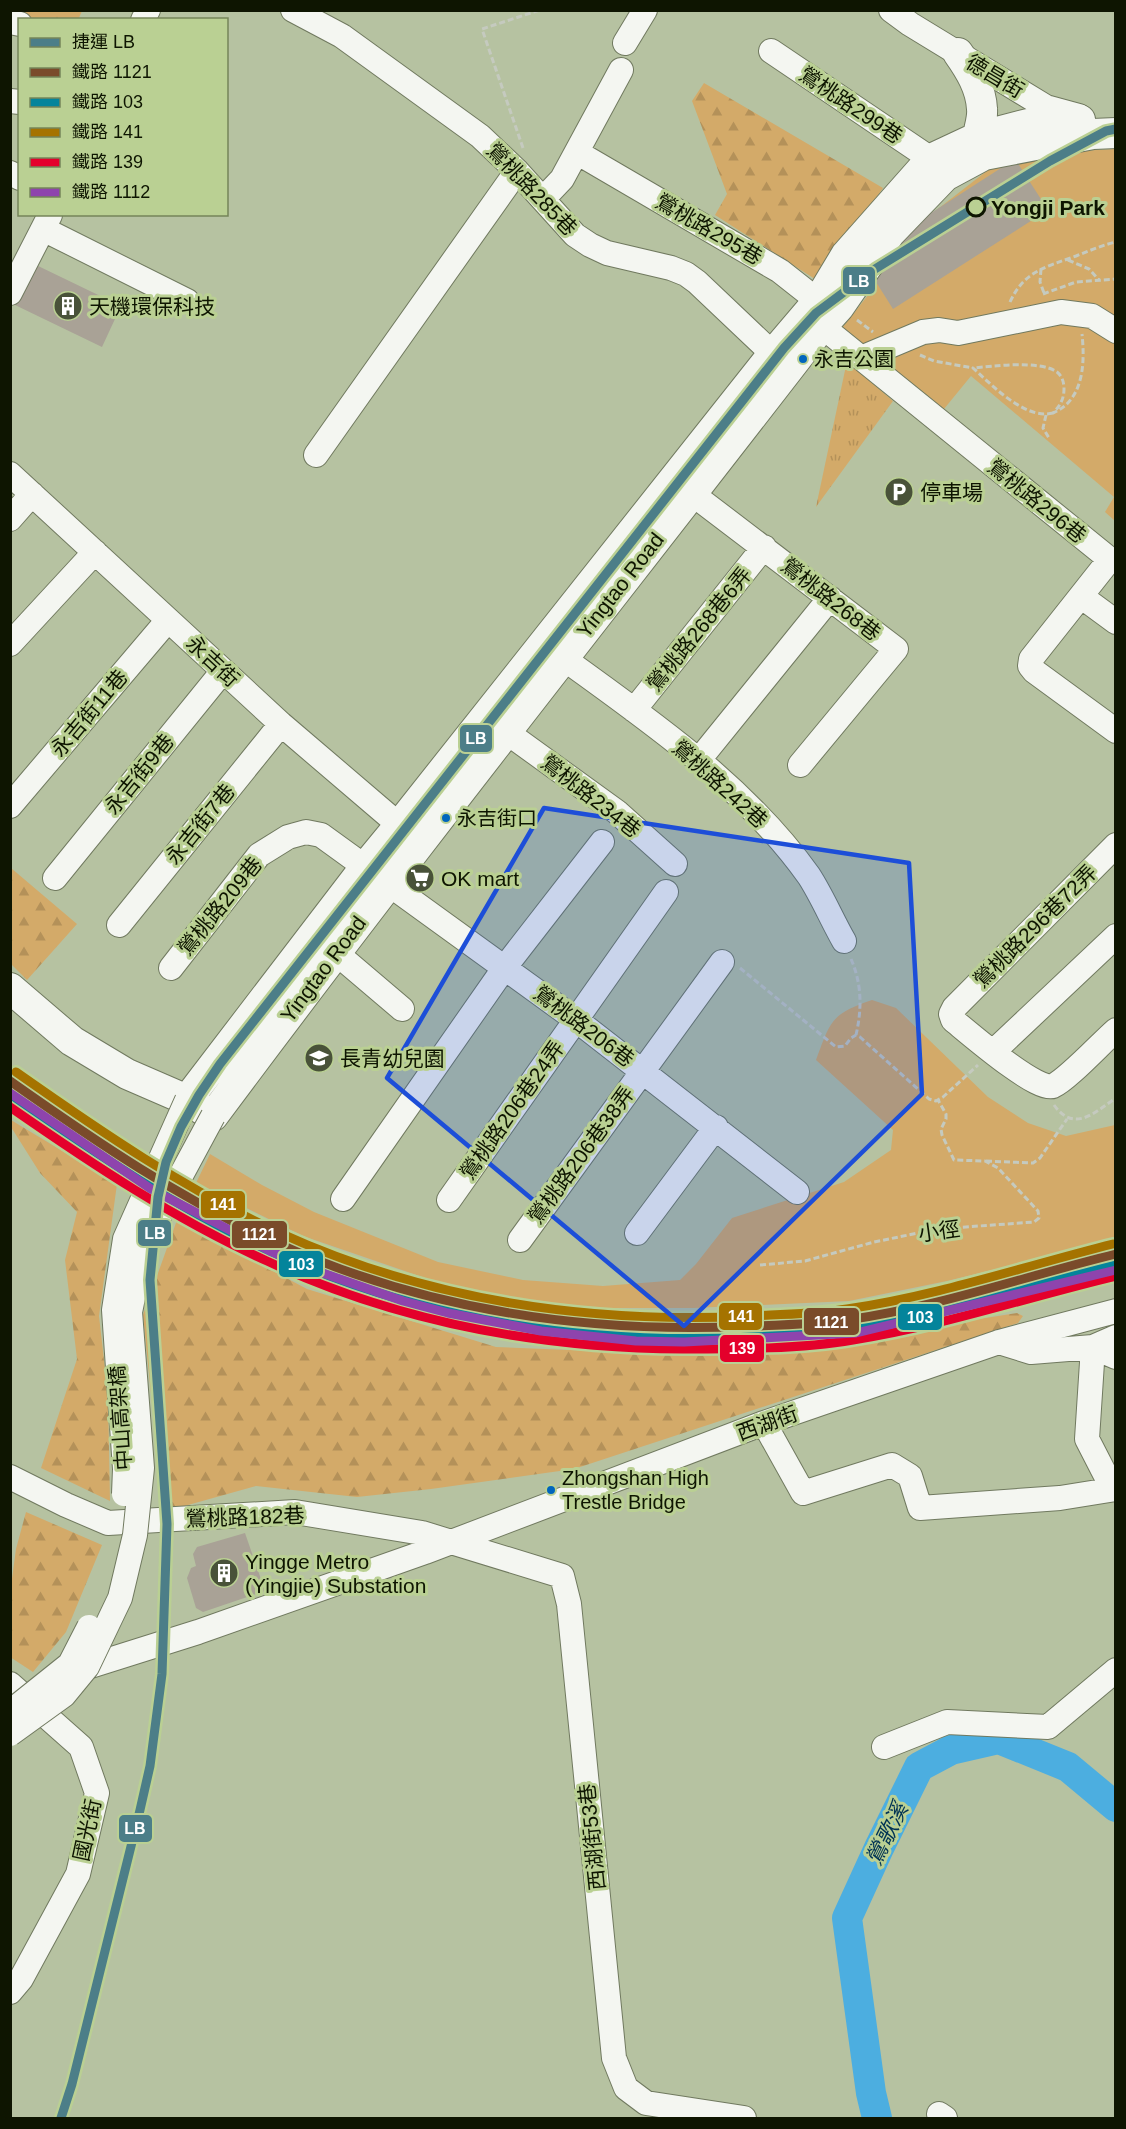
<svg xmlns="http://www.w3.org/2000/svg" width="1126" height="2129" viewBox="0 0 1126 2129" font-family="Arial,'Noto Sans TC',sans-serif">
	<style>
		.grass { fill: url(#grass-tufts) }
		.forest { fill: url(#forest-firs) }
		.park { fill: #d3aa69 }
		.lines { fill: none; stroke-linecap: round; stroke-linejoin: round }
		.river { stroke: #4caee0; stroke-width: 30 }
		.building { fill: #a9a296 }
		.minor-casing { stroke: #70795f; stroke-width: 26 }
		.major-casing { stroke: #70795f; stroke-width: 32 }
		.path { stroke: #c5cabf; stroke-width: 3; stroke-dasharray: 6 3; stroke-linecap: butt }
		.minor { stroke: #f4f6f1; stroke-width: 24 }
		.major { stroke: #f4f6f1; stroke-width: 30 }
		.minor-bridge-casing { stroke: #70795f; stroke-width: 26; stroke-linecap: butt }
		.minor-bridge { stroke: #f4f6f1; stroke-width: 24 }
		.rail-1-casing { stroke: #bad093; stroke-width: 14 }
		.rail-2-casing { stroke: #bad093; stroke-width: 14 }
		.rail-3-casing { stroke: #bad093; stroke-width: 14 }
		.rail-4-casing { stroke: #bad093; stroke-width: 14 }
		.rail-5-casing { stroke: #bad093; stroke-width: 14 }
		.rail-1 { stroke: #7a4b2a; stroke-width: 9 }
		.rail-2 { stroke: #04849b; stroke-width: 9 }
		.rail-3 { stroke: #a57300; stroke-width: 9 }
		.rail-4 { stroke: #e4002b; stroke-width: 9 }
		.rail-5 { stroke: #8e44ad; stroke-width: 9 }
		.metro-1-casing { stroke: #bad093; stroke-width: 14 }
		.metro-1 { stroke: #4c7e88; stroke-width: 9 }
		.marked { fill: #1d4ed8; fill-opacity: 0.2; stroke: #1d4ed8; stroke-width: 4.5; stroke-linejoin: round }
		.stop-dot { fill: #bad093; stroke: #0e1501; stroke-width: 3 }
		.bus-dot { fill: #0065bd; stroke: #bad093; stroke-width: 2 }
		.labels { text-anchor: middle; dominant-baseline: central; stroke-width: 6; stroke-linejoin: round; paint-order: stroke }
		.bus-label { font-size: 20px; fill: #0e1501; stroke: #bad093; text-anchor: start }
		.street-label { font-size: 21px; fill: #0e1501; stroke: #bad093 }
		.stop-label { font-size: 21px; font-weight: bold; fill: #0e1501; stroke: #bad093; text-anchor: start }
		.poi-label { font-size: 21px; fill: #0e1501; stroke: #bad093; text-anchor: start }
		.water-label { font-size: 22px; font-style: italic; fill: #003354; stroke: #bad093 }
		.line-badge { stroke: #bad093; stroke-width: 2 }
		.badge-label { font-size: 16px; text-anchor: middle; font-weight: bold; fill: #fff }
	</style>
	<defs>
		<pattern id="grass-tufts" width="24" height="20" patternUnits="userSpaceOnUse" patternTransform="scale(1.5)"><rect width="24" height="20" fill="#d3aa69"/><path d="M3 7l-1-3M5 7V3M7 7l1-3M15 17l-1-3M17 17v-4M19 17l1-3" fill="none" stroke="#b49159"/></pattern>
		<pattern id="forest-firs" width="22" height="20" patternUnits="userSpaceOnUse" patternTransform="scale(1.5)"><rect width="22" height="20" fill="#d3aa69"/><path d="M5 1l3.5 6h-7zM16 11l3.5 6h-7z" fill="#b49159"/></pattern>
	</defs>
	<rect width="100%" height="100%" fill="#b6c2a1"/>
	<path class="grass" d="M847 361 893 401 816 507Z"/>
	<path class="forest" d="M10 11H82L78 20 32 19 11 14Z
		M704 83 883 188 818 281 715 215 727 194 692 101Z
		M11 868 77 924 27 980 11 964Z
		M11 1120 117 1184 99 1316 108 1395 110 1501 41 1468 77 1359 65 1260 77 1212 40 1173 11 1127Z
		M177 1220 307 1289 496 1347 644 1353 825 1343 1017 1313 1023 1316 1018 1323 574 1469 431 1489 357 1497 256 1486 163 1512 143 1315Z
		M26 1512 102 1545 66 1632 33 1672 10 1657 11 1586 16 1549Z"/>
	<path class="park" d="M1115 149V521L1105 512 1114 497 971 376 944 409 842 328 934 212 988 170 1059 152Z
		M872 1000 896 1008 988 1097 1028 1123 1066 1136 1115 1125V1240L947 1281 849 1301 693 1308H603L515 1300 428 1279 303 1236 196 1183 210 1154 262 1185 314 1212 438 1262 523 1280 603 1286 680 1280 696 1264 732 1218 844 1182 891 1150 893 1130 816 1060C831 1020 831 1014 872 1000Z"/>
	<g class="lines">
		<path class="river" d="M877 2118 871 2093 847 1918 879 1848 919 1767 951 1750 999 1739 1068 1767 1116 1807"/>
	</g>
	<path class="building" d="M1015 159 1048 210 893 309 861 258Z
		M34 264 121 306 102 347 15 305Z
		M245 1533 265 1591 203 1612 196 1608 187 1578 191 1568 196 1566 193 1554 197 1547Z"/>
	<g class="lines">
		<g class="minor-casing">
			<path id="minor" d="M293 10 342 36 480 136 517 171 575 235 590 245 607 253 671 268 686 274 697 282 773 354
				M891 10 910 24 1046 107 1079 116
				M143 20 148 10
				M10 22 20 24
				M625 43 645 10
				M771 51 931 159
				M10 101 20 102
				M578 153 780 271 832 312
				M10 173 20 178
				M543 199 562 179 621 70
				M43 229 187 301
				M10 293 50 215
				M808 315 1107 557V563L1031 659 1030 666 1034 671 1116 731
				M861 358 923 332 939 330 958 333 1061 312 1092 316 1116 331
				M316 455 517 171
				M10 474 281 724 412 836
				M678 483 896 649 800 765
				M10 519 32 494
				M1082 597 1116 622
				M10 644 95 552
				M563 658C651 722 745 786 809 876 822 896 832 920 844 941
				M634 710 764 547
				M505 731 617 812 675 864
				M698 761 830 598
				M10 806 168 620
				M1116 845 954 1008 951 1014 953 1020C969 1033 1037 1092 1053 1086 1068 1079 1101 1043 1116 1030
				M55 878 223 671
				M119 925 281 724
				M335 952 402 1009
				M171 968 259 855 288 837 306 832 321 835 575 1019 797 1192
				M993 1052 1116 936
				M343 1199 505 967 602 842
				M449 1200 666 892
				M637 1233 716 1127
				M520 1240 722 962
				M999 1342 1031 1352 1093 1347 1116 1337
				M1116 1357 1093 1347 1087 1439 1105 1474 1116 1486
				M764 1423 803 1493 892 1465 910 1476 920 1508 1060 1498 1116 1489
				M10 1477 66 1505 108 1523 295 1512 422 1533 562 1576 569 1604 614 2058 626 2088 646 2103 744 2118
				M72 1664 87 1667 198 1632 425 1552 764 1423 999 1342 1116 1311
				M10 1684 81 1747 97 1793 78 1874 21 1979 10 1992
				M884 1747 947 1722 1048 1727 1116 1670
				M939 2114 945 2118"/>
		</g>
		<g class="major-casing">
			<path id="major" d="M958 53C970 70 981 88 982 109 983 118 979 128 978 137
				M10 988 72 1041 127 1074 187 1100 213 1116C411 850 618 590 821 327L839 307 890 233 945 176 984 155 1093 134 1116 133
				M187 1100 366 866 399 826 773 354 819 300 846 255 931 159 978 137 1028 124 1080 120"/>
		</g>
		<path class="path" d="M523 148 482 29 540 10
			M1068 260 1089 269 1099 280
			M1041 269 1040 282 1044 293
			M1043 294 1076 282 1116 279
			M1010 302C1024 271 1046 267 1076 256 1089 251 1102 245 1116 242
			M857 320 873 332
			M920 355 934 361 973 368
			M1053 413C1025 420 993 386 973 368 993 366 1040 360 1057 372 1062 376 1064 382 1064 389 1064 399 1060 406 1053 413 1084 400 1085 363 1082 334
			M1046 415 1043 428 1049 438
			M851 959C862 984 862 1009 856 1035
			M740 968 836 1047 845 1046 851 1038 856 1035 860 1037 929 1099 936 1101 943 1097 978 1065
			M1054 1105C1074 1133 1094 1113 1116 1098
			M986 1161 1033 1163 1040 1158 1067 1119
			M760 1265 805 1261 874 1242 938 1229 1034 1222 1039 1218 1038 1211 998 1168 985 1161 954 1160 942 1135 941 1129 946 1119V1114L938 1100"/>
		<use href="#minor" class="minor"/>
		<use href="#major" class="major"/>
		<g class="minor-bridge-casing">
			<path id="minor-bridge" d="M124 1494 125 1469 114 1310 125 1239 187 1100
				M10 1712 70 1664 89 1627
				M10 1734 64 1695 87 1667 120 1598 135 1535 142 1468 130 1312 144 1244 213 1116"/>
		</g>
		<use href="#minor-bridge" class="minor-bridge"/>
		<g class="rail-1-casing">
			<path id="rail-1" d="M10 1081C95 1141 182 1200 277 1243 427 1311 590 1334 753 1326 784 1325 816 1324 847 1320 938 1307 1026 1276 1116 1254"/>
		</g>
		<g class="rail-2-casing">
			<path id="rail-2" d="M10 1094C94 1152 179 1210 272 1252 423 1321 588 1345 753 1337 785 1335 816 1335 847 1331 938 1318 1026 1287 1116 1265"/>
		</g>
		<g class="rail-3-casing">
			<path id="rail-3" d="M16 1072C100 1131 186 1190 280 1233 429 1301 591 1324 754 1316 785 1314 816 1314 847 1309 937 1296 1025 1266 1113 1244"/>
		</g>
		<g class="rail-4-casing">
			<path id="rail-4" d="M10 1107C92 1164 176 1220 267 1261 397 1322 540 1348 683 1349 737 1349 801 1349 853 1340 942 1326 1028 1297 1116 1276"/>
		</g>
		<g class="rail-5-casing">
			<path id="rail-5" d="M10 1093 151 1189 270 1251 314 1270 403 1301 448 1313 541 1331 636 1341 684 1342 856 1333 1116 1270"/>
		</g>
		<use href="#rail-1" class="rail-1"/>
		<use href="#rail-2" class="rail-2"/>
		<use href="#rail-3" class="rail-3"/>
		<use href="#rail-4" class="rail-4"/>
		<use href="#rail-5" class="rail-5"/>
		<g class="metro-1-casing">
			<path id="metro-1" d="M61 2118 72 2084 140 1810 150 1766 162 1674 167 1524 150 1280 158 1197 166 1162 181 1127 199 1095 220 1064 784 348 816 313 875 269 1050 161 1106 131 1116 129"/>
		</g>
		<use href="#metro-1" class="metro-1"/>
	</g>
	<path class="marked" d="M544 808 909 863 922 1094 684 1326 387 1078Z"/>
	<defs>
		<g id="building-disc" transform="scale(1.5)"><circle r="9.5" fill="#495239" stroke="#bad093"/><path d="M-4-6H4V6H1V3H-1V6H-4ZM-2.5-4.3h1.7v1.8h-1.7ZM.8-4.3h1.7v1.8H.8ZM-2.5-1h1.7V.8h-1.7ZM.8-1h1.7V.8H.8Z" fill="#fff"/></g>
		<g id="parking-disc" transform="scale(1.5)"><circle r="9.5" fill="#495239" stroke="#bad093"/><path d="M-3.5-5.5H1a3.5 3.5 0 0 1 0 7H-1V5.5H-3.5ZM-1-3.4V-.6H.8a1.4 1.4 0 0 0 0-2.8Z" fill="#fff"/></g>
		<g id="supermarket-disc" transform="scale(1.5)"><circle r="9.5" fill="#495239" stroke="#bad093"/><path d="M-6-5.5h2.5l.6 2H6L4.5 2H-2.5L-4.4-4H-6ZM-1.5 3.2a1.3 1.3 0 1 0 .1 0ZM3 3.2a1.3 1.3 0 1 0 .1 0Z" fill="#fff"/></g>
		<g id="school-disc" transform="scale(1.5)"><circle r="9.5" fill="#495239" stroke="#bad093"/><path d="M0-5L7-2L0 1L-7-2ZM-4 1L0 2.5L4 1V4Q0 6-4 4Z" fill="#fff"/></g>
	</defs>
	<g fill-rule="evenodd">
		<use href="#building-disc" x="68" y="306"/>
		<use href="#parking-disc" x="899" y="492"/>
		<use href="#supermarket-disc" x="420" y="878"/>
		<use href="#school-disc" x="319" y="1058"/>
		<use href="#building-disc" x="224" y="1573"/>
	</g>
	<circle class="stop-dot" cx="976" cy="207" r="9"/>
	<g class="bus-dot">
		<circle cx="803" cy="359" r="5"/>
		<circle cx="446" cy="818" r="5"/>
		<circle cx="551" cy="1490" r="5"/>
	</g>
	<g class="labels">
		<g class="bus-label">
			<text x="814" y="359">永吉公園</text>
			<text x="457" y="818">永吉街口</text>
			<text x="562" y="1478">Zhongshan High<tspan x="562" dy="24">Trestle Bridge</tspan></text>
		</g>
		<g class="street-label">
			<text transform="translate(995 76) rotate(31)">德昌街</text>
			<text transform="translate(851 105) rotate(34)">鶯桃路299巷</text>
			<text transform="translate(532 189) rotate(46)">鶯桃路285巷</text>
			<text transform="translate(709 229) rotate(30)">鶯桃路295巷</text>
			<text transform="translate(1037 501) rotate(39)">鶯桃路296巷</text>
			<text transform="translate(620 585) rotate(-52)">Yingtao Road</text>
			<text transform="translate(831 599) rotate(38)">鶯桃路268巷</text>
			<text transform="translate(699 629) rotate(-51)">鶯桃路268巷6弄</text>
			<text transform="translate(213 661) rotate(43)">永吉街</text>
			<text transform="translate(89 713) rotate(-50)">永吉街11巷</text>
			<text transform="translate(139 774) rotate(-51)">永吉街9巷</text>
			<text transform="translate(720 784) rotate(42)">鶯桃路242巷</text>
			<text transform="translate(591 796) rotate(38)">鶯桃路234巷</text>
			<text transform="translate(200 824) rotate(-51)">永吉街7巷</text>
			<text transform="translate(220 906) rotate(-51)">鶯桃路209巷</text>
			<text transform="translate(1035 926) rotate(-45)">鶯桃路296巷72弄</text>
			<text transform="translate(323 969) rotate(-53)">Yingtao Road</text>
			<text transform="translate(584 1026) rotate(37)">鶯桃路206巷</text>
			<text transform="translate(512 1110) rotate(-55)">鶯桃路206巷24弄</text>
			<text transform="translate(581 1155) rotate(-54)">鶯桃路206巷38弄</text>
			<text transform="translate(939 1231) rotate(-8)">小徑</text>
			<text transform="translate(120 1418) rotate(-94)">中山高架橋</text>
			<text transform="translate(767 1423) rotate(-20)">西湖街</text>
			<text transform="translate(245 1517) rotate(-2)">鶯桃路182巷</text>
			<text transform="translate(87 1830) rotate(-78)">國光街</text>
			<text transform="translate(592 1837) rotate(-96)">西湖街53巷</text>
		</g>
		<g class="stop-label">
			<text x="991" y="207">Yongji Park</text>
		</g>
		<g class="poi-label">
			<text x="89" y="306">天機環保科技</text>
			<text x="920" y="492">停車場</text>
			<text x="441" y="878">OK mart</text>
			<text x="340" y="1058">長青幼兒園</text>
			<text x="245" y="1561">Yingge Metro<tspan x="245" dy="24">(Yingjie) Substation</tspan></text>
		</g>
		<g class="water-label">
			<text transform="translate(887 1834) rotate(-64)">鶯歌溪</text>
		</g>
	</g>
	<g class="line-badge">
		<rect x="842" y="266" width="34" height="29" rx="6" fill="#4c7e88"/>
		<rect x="459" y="724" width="34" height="29" rx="6" fill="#4c7e88"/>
		<rect x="200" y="1190" width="46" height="29" rx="6" fill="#a57300"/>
		<rect x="137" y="1219" width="35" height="28" rx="6" fill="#4c7e88"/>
		<rect x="231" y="1220" width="57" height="29" rx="6" fill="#7a4b2a"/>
		<rect x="278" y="1250" width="46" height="28" rx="6" fill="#04849b"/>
		<rect x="718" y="1302" width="45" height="29" rx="6" fill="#a57300"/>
		<rect x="897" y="1303" width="46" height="28" rx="6" fill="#04849b"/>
		<rect x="803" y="1307" width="57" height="29" rx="6" fill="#7a4b2a"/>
		<rect x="719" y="1334" width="46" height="29" rx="6" fill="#e4002b"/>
		<rect x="118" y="1814" width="35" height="29" rx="6" fill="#4c7e88"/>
	</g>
	<g class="badge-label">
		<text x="859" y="287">LB</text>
		<text x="476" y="744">LB</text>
		<text x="223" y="1210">141</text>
		<text x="155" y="1239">LB</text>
		<text x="259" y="1240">1121</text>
		<text x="301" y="1270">103</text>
		<text x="741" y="1322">141</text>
		<text x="920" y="1323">103</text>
		<text x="831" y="1328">1121</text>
		<text x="742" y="1354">139</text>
		<text x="135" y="1834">LB</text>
	</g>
	<rect width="1126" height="2129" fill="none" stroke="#0e1501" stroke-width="24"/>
	<rect x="18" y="18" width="210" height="198" fill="#bad093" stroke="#758559" stroke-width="1.5"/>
	<rect x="30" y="38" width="30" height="9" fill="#4c7e88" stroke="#758559" stroke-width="1.5"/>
	<text x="72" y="48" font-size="18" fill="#0e1501">捷運 LB</text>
	<rect x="30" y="68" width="30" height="9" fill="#7a4b2a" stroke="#758559" stroke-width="1.5"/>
	<text x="72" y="78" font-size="18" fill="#0e1501">鐵路 1121</text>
	<rect x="30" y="98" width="30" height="9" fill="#04849b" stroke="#758559" stroke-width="1.5"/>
	<text x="72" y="108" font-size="18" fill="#0e1501">鐵路 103</text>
	<rect x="30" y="128" width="30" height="9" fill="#a57300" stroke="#758559" stroke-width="1.5"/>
	<text x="72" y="138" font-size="18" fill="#0e1501">鐵路 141</text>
	<rect x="30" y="158" width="30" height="9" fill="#e4002b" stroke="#758559" stroke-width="1.5"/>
	<text x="72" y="168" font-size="18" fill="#0e1501">鐵路 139</text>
	<rect x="30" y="188" width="30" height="9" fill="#8e44ad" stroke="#758559" stroke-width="1.5"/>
	<text x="72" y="198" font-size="18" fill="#0e1501">鐵路 1112</text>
</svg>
